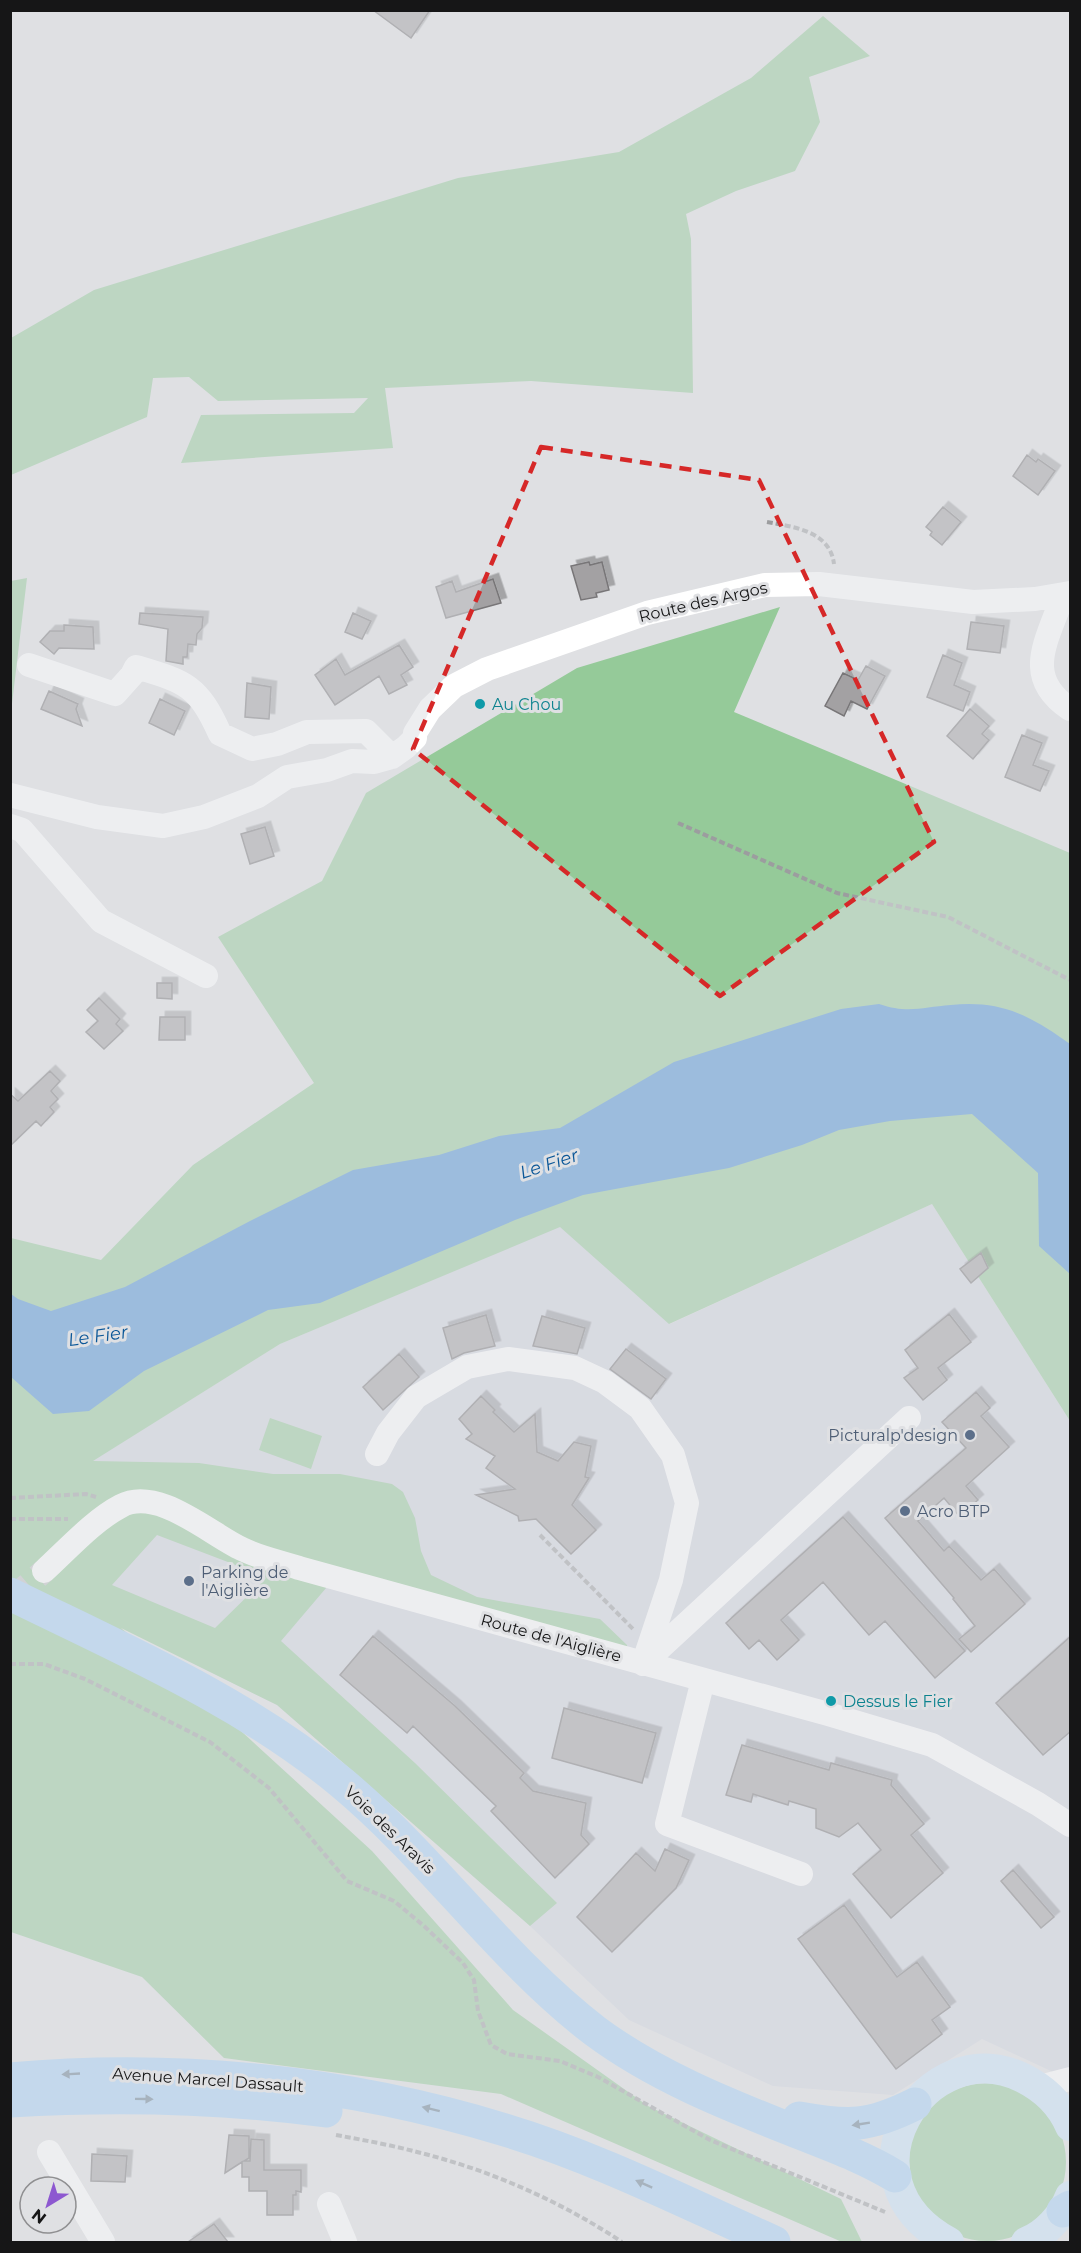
<svg xmlns="http://www.w3.org/2000/svg" width="1081" height="2253" viewBox="0 0 1081 2253" font-family="Montserrat,sans-serif">
	<style>
		.built { fill: #d1d4de }
		.green { fill: #95ca99; fill-rule: evenodd }
		.water { fill: #4c90d6 }
		.building { fill: #a3a1a3; stroke: #787678; stroke-width: 1.5; filter: url(#shadow) }
		.lines { fill: none; stroke-linecap: round; stroke-linejoin: round }
		.minor-tunnel { stroke: #c1c2c4; stroke-width: 24; stroke-dasharray: 24 12; stroke-linecap: butt }
		.path { stroke: #9c9d9f; stroke-width: 4; stroke-dasharray: 6 3; stroke-linecap: butt }
		.minor { stroke: #fff; stroke-width: 24 }
		.major { stroke: #c8e2f9; stroke-width: 30 }
		.highway { stroke: #a4cff5; stroke-width: 33 }
		.oneway { fill: #647c91 }
		.marked { fill: none; stroke: #d62828; stroke-width: 4.5; stroke-dasharray: 12 8; stroke-linejoin: round }
		.culture-dot { fill: #0f9aa8; stroke: #dfe0e3; stroke-width: 2 }
		.service-dot { fill: #5c6f8a; stroke: #dfe0e3; stroke-width: 2 }
		.labels { text-anchor: middle; dominant-baseline: central; stroke-width: 6; stroke-linejoin: round; paint-order: stroke }
		.street-label { font-size: 16px; fill: #161617; stroke: #dfe0e3 }
		.culture-label { font-size: 16px; fill: #0d838f; stroke: #dfe0e3; text-anchor: start }
		.service-label { font-size: 16px; fill: #4e5e75; stroke: #dfe0e3; text-anchor: start }
		.water-label { font-size: 18px; font-style: italic; fill: #0b5798; stroke: #dfe0e3 }
	</style>
	<defs>
		<filter id="shadow"><feDropShadow dx="5.5" dy="-5.5" stdDeviation="0" flood-color="#0004"/></filter>
	</defs>
	<rect width="100%" height="100%" fill="#dfe0e3"/>
	<path class="built" d="M932 1204 1070 1421V2090L1051 2071 982 2039 893 2095 773 2086 629 2020 530 1926 277 1705 118 1626 92 1461 280 1344 560 1226 670 1324Z"/>
	<path class="green" d="M823 16 870 56 809 77 820 122 795 171 736 191 686 214 691 239 693 393 531 381 385 388 393 448 181 463 201 415 354 413 368 398 218 401 189 377 153 378 147 417 11 475V338L94 290 458 178 619 152 751 78Z
		M27 578 11 712V581Z
		M780 607 734 712 1070 853V1421L932 1204 669 1324 560 1227 280 1344 93 1461 199 1463 273 1474H340L392 1484 403 1492 415 1518 421 1551 431 1575 477 1597 600 1619 627 1645 628 1654 338 1574 281 1641 415 1763 557 1903 530 1926 277 1705 121 1628 217 1709 372 1851 513 2010 648 2106 841 2199 862 2242H842L501 2094 224 2058 142 1977 11 1932V1377L13 1378 11 1238 101 1260 193 1165 314 1083 218 937 322 881 366 793 577 668ZM157 1535 262 1575 266 1578 215 1628 112 1585Z
		M270 1418 322 1436 311 1469 259 1450Z
		M908 2162a79 79 0 1 1 158 0a79 79 0 1 1-158 0Z"/>
	<path class="water" d="M879 1004C908 1014 923 1007 951 1005 1002 1000 1031 1016 1070 1044V1274L1039 1246 1038 1173 972 1114 890 1121 839 1130 802 1145 729 1168 583 1195 515 1220 320 1303 268 1310 144 1371 89 1411 53 1414 11 1377V1294L18 1299 51 1311 125 1287 250 1221 353 1170 439 1155 499 1136 560 1128 674 1062 841 1009Z"/>
	<path class="building" d="M373 10H430L411 38Z
		M1027 455 1036 462 1038 459 1055 471 1038 495 1013 476Z
		M943 507 961 522 942 545 930 535 932 532 926 527Z
		M589 562 590 565 602 562 609 590 596 593 597 597 581 600 571 566Z
		M493 579 501 603 446 618 436 587 452 581 456 592Z
		M140 613 203 617 202 628 197 634 196 645 188 644 187 657H183V664L166 661 168 629 139 624Z
		M353 613 371 621 362 639 345 632Z
		M971 622 1004 626 1000 653 967 649Z
		M64 625 93 627 94 649 59 648 54 654 40 642 50 631H64Z
		M399 645 413 667 401 675 407 685 389 694 379 676 335 705 315 675 336 659 345 675Z
		M943 655 962 663 954 685 970 692 963 711 927 697Z
		M866 666 885 676 867 709 851 701 844 716 825 706 843 673 858 680Z
		M247 683 271 687 269 719 245 717Z
		M49 691 78 704 76 709 82 726 41 709Z
		M160 699 185 711 174 735 149 723Z
		M970 709 989 726 982 734 989 740 973 759 947 736Z
		M1022 735 1042 743 1033 765 1049 771 1040 791 1005 777Z
		M265 827 274 856 250 864 241 834Z
		M157 983H172V999L157 998Z
		M99 998 120 1019 116 1024 123 1031 104 1049 86 1032 98 1021 87 1010Z
		M160 1017H185V1040H159Z
		M50 1071 60 1081 51 1091 58 1099 50 1107 54 1112 41 1126 36 1121 10 1146V1094L18 1101Z
		M981 1253 988 1268 971 1283 960 1269Z
		M949 1314 971 1342 938 1368 947 1380 923 1400 904 1378 918 1368 905 1350Z
		M486 1315 495 1346 464 1353 452 1359 443 1328Z
		M542 1316 585 1328 577 1354 533 1346Z
		M626 1349 666 1379 651 1399 610 1369Z
		M399 1354 419 1377 383 1410 363 1387Z
		M976 1392 990 1408 981 1416 1009 1447 966 1486 978 1500 959 1516 944 1498 918 1521 944 1551 949 1546 981 1580 994 1569 1025 1604 971 1652 959 1639 975 1626 953 1599 954 1598 885 1518 966 1448 942 1422Z
		M481 1396 495 1410 493 1412 514 1432 535 1414 537 1452 558 1461 574 1442 591 1446 585 1477 589 1478 572 1505 596 1530 571 1554 536 1519 519 1521 518 1516 476 1495 515 1489 486 1468 495 1456 466 1439 472 1434 459 1419Z
		M843 1517 965 1651 935 1678 885 1621 869 1635 823 1582 781 1620 799 1640 777 1660 759 1640 749 1649 726 1623Z
		M373 1636 455 1706 524 1773 520 1778 533 1791 586 1803 581 1835 589 1844 555 1878 491 1811 496 1806 413 1726 407 1733 340 1675Z
		M1071 1636V1731L1043 1755 996 1703Z
		M564 1708 656 1733 642 1783 552 1758Z
		M742 1745 829 1770 831 1763 892 1780 891 1785 924 1824 911 1835 943 1873 891 1918 853 1874 881 1850 858 1823 839 1837 816 1828V1809L789 1801 788 1805 753 1794 751 1802 726 1795Z
		M665 1849 689 1860 676 1888 612 1952 577 1917 636 1853 655 1871Z
		M1013 1870 1054 1917 1041 1928 1001 1881Z
		M844 1905 897 1977 917 1962 950 2007 932 2020 942 2034 896 2069 798 1939Z
		M229 2135 249 2136V2158L244 2161H250L251 2139 264 2140V2170H301V2192L296 2191V2195H293V2215H267V2191H249V2177H242V2162L225 2173Z
		M92 2154 127 2156 125 2182 91 2181Z
		M214 2224 228 2242H188Z"/>
	<g class="lines">
		<path class="minor-tunnel" d="M10 1600 44 1571"/>
		<path class="path" d="M767 522C794 527 830 531 834 564
			M678 823 837 893 948 917 1070 980
			M10 1498 86 1494 96 1497
			M10 1519H68
			M540 1535 634 1630
			M10 1664H44L85 1679 210 1742 269 1788 347 1881 394 1901 424 1926 463 1963 474 1980 478 2011 491 2045 507 2054 560 2061 598 2077 710 2140 885 2212
			M336 2135C363 2140 391 2145 417 2152 490 2170 560 2201 622 2242"/>
		<path class="minor" d="M1063 595C1048 640 1021 676 1070 709
			M29 665 115 694 132 675 136 667C186 682 198 685 220 734L252 749 277 744 307 732 366 731 392 757
			M10 795 97 817 163 826 204 817 258 796 287 777 327 770 352 761 374 762 392 757 406 747 415 738V733L430 709 454 686 487 669 647 613 765 585 819 584 973 602 1035 599 1070 593
			M10 826 22 830 101 921 206 976
			M377 1454 388 1433 416 1397 467 1367 508 1359 575 1368 605 1382 640 1408 673 1455 687 1503 671 1580 643 1664
			M44 1571C67 1550 94 1520 121 1506 158 1486 211 1535 242 1549 260 1558 281 1562 299 1568L828 1714 932 1745 1038 1804 1070 1825
			M645 1662 909 1418
			M703 1680 667 1824 801 1874
			M1039 2087 1070 2079
			M49 2152 103 2242
			M329 2204 345 2242"/>
		<path class="major" d="M949 2242C832 2179 926 2030 1023 2078 1045 2089 1061 2105 1070 2126
			M1026 2242C1046 2234 1062 2216 1070 2196"/>
		<path class="highway" d="M10 1594C124 1650 243 1701 342 1783 433 1859 501 1959 595 2031 654 2075 724 2103 792 2130 827 2144 862 2156 895 2176
			M10 2079C176 2064 346 2081 505 2130 598 2158 686 2203 774 2242
			M10 2101C115 2095 222 2097 326 2111
			M799 2118C849 2127 869 2127 915 2104
			M1063 2211 1070 2207"/>
	</g>
	<defs><path id="oneway-solid" d="M-6-.8H1V-3.2L6.5 0L1 3.2V.8H-6Z" transform="scale(1.5)"/></defs>
	<g class="oneway">
		<use href="#oneway-solid" transform="translate(71 2074) rotate(177)"/>
		<use href="#oneway-solid" transform="translate(144 2099) rotate(1)"/>
		<use href="#oneway-solid" transform="translate(431 2109) rotate(-166)"/>
		<use href="#oneway-solid" transform="translate(861 2124) rotate(171)"/>
		<use href="#oneway-solid" transform="translate(644 2184) rotate(-156)"/>
	</g>
	<path d="M0 0H1081V2253H0ZM541 447 759 480 934 842 720 996 413 749Z" fill="#dfe0e3" fill-opacity=".55" fill-rule="evenodd"/>
	<path class="marked" d="M541 447 759 480 934 842 720 996 413 749Z"/>
	<g class="culture-dot">
		<circle cx="480" cy="704" r="6"/>
		<circle cx="831" cy="1701" r="6"/>
	</g>
	<g class="service-dot">
		<circle cx="970" cy="1435" r="6"/>
		<circle cx="905" cy="1511" r="6"/>
		<circle cx="189" cy="1581" r="6"/>
	</g>
	<g class="labels">
		<g class="street-label">
			<text transform="translate(703 602) rotate(-13)">Route des Argos</text>
			<text transform="translate(551 1638) rotate(15)">Route de l'Aiglière</text>
			<text transform="translate(390 1830) rotate(44)">Voie des Aravis</text>
			<text transform="translate(208 2080) rotate(4)">Avenue Marcel Dassault</text>
		</g>
		<g class="culture-label">
			<text x="492" y="704">Au Chou</text>
			<text x="843" y="1701">Dessus le Fier</text>
		</g>
		<g class="service-label">
			<text x="958" y="1435" text-anchor="end">Picturalp'design</text>
			<text x="917" y="1511">Acro BTP</text>
			<text x="201" y="1572">Parking de<tspan x="201" dy="18">l'Aiglière</tspan></text>
		</g>
		<g class="water-label">
			<text transform="translate(549 1164) rotate(-18)">Le Fier</text>
			<text transform="translate(98 1336) rotate(-8)">Le Fier</text>
		</g>
	</g>
	<rect width="1081" height="2253" fill="none" stroke="#161617" stroke-width="24"/>
	<g transform="translate(48 2205) rotate(218)"><circle r="28" fill="#dfe0e3" stroke="#8f8f91" stroke-width="1.5"/>
	<path d="M0-4.5L10 22L0 15L-10 22Z" fill="#8d58d0"/>
	<text y="-9" font-size="16" font-weight="bold" text-anchor="middle" fill="#161617">N</text>
	</g>
</svg>
